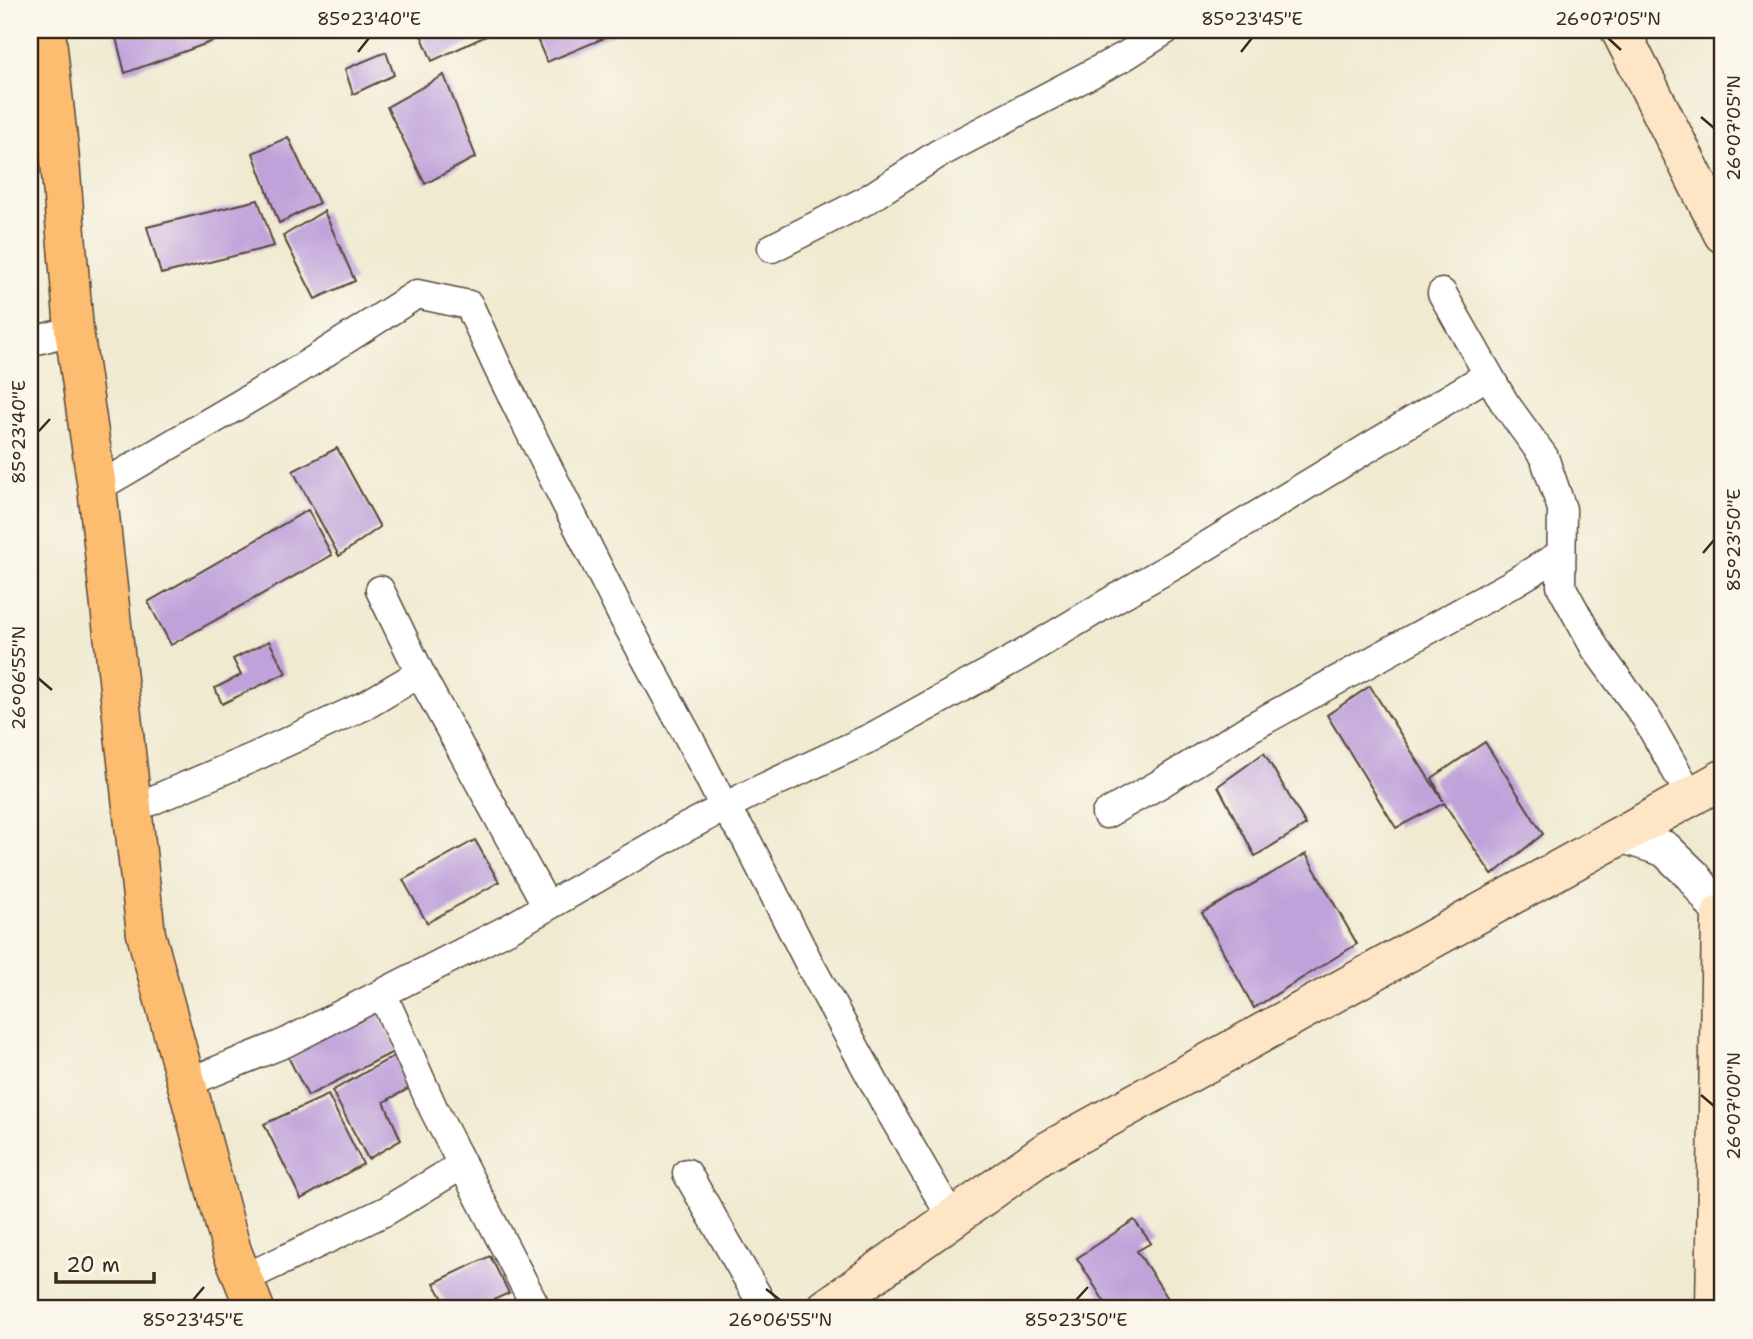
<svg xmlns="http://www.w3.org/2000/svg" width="1753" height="1339" viewBox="0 0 1753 1339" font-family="'Shantell Sans',sans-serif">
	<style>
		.building { fill: #bfa2da }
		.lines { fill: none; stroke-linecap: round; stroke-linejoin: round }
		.minor-casing { stroke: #564739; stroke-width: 31 }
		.tertiary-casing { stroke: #564739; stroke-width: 38 }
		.secondary-casing { stroke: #564739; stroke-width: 41 }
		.primary-casing { stroke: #564739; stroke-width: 41 }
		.minor { stroke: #fff; stroke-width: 28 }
		.tertiary { stroke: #fff; stroke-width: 35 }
		.secondary { stroke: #fee5c5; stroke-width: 38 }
		.primary { stroke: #fcbd6f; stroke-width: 38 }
		.ticks { fill: none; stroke: #3b2a1e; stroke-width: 2.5 }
		.neatline { fill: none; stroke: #3b2a1e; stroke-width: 2.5 }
		.ticks-label { font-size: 18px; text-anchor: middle; fill: #3b2a1e }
	</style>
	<rect width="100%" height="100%" fill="#fbf7ec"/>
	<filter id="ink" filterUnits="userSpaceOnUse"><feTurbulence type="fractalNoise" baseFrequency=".0143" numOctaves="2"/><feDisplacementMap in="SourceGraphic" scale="14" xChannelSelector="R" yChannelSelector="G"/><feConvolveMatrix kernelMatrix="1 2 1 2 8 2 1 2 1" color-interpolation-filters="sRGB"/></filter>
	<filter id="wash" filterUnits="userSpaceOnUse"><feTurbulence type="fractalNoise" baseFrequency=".00686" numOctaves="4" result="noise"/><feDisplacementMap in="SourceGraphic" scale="28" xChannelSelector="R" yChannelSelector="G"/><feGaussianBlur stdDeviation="1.57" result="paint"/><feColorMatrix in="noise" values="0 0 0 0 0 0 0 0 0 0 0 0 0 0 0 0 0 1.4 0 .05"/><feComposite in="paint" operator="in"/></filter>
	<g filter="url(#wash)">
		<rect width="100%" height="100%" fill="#f0ead1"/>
		<g id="blocks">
			<path class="building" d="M114 30H244L125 73Z
				M419 30H499L432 61Z
				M533 30H618L619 32 547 62Z
				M386 52 394 75 353 94 345 69Z
				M444 75 476 157 425 184 387 107Z
				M288 137 319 203 279 223 253 153Z
				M258 200 274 246 161 274 147 227Z
				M324 211 355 281 315 299 283 236Z
				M337 448 380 527 339 556 293 471Z
				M308 510 332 555 171 645 148 602Z
				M269 641 286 673 222 704 215 688 241 675 233 659Z
				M1370 686 1443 801 1432 778 1485 742 1543 834 1492 875 1444 803 1396 828 1327 715Z
				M1264 753 1306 825 1255 856 1218 786Z
				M475 840 499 882 427 923 403 880Z
				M1306 854 1357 944 1254 1008 1202 913Z
				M374 1005 397 1050 308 1096 285 1051Z
				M403 1051 415 1085 384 1102 401 1140 368 1159 332 1091Z
				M328 1095 363 1164 301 1199 264 1124Z
				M1134 1220 1151 1243 1137 1251 1175 1309H1109L1077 1258Z
				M490 1256 509 1293 473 1309H449L434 1283Z"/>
		</g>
	</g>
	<g filter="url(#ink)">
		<use href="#blocks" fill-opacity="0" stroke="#564739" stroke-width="2"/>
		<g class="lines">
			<g class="minor-casing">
				<path id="minor" d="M772 248 865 201 938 154 1125 56 1166 30
					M1442 293 1504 402 1544 457 1562 509 1561 586 1595 648 1646 718 1691 797
					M30 342 74 330
					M97 488 298 370 417 294 469 305 498 368 622 615 689 738 724 807 745 837 809 963 888 1108 952 1218
					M380 590 426 685 547 906
					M132 809 254 757 366 705 420 673
					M1106 814 1158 785 1250 728 1510 585 1561 554
					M382 993 434 1110 537 1309
					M186 1083 285 1043 508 929 679 831 748 795 872 737 1021 655 1116 598 1180 562 1488 375
					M687 1173 765 1309
					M243 1279 386 1211 462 1165"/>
			</g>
			<g class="tertiary-casing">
				<path id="tertiary" d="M1622 835 1665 849 1693 876 1721 914 1723 910"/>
			</g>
			<g class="secondary-casing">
				<path id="secondary" d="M1620 30 1723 234
					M825 1309 1044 1153 1723 779
					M1715 1309 1721 914"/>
			</g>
			<g class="primary-casing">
				<path id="primary" d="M46 30 59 149 74 330 97 488 146 934 232 1251 255 1309"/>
			</g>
			<use href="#minor" class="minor"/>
			<use href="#tertiary" class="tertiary"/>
			<use href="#secondary" class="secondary"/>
			<use href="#primary" class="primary"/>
		</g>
	</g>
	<path class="ticks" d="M1608 38 1621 50M358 52 369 38M1241 52 1252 38M1701 117 1714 128M38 432 50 419M1703 553 1714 540M38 678 52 690M1701 1095 1714 1106M766 1289 780 1300M193 1300 204 1287M1076 1300 1088 1287"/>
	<rect width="1753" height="1339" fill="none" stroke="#fbf7ec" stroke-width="77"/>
	<path d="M56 1272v10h98v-10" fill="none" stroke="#3b2a1e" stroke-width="3.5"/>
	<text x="66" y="1272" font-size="21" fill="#3b2a1e" stroke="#fbf7ec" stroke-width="5" paint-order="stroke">20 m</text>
	<rect x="38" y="38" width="1676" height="1262" class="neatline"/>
	<g class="ticks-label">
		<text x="369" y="25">85°23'40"E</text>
		<text x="1252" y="25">85°23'45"E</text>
		<text x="1608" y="25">26°07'05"N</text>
		<text transform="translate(1734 128) rotate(-90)" y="6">26°07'05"N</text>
		<text transform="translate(19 432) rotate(-90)" y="6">85°23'40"E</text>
		<text transform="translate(1734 540) rotate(-90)" y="6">85°23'50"E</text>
		<text transform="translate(19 678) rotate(-90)" y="6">26°06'55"N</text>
		<text transform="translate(1734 1106) rotate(-90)" y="6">26°07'00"N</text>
		<text x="193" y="1326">85°23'45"E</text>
		<text x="780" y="1326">26°06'55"N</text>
		<text x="1076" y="1326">85°23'50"E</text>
	</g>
</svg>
